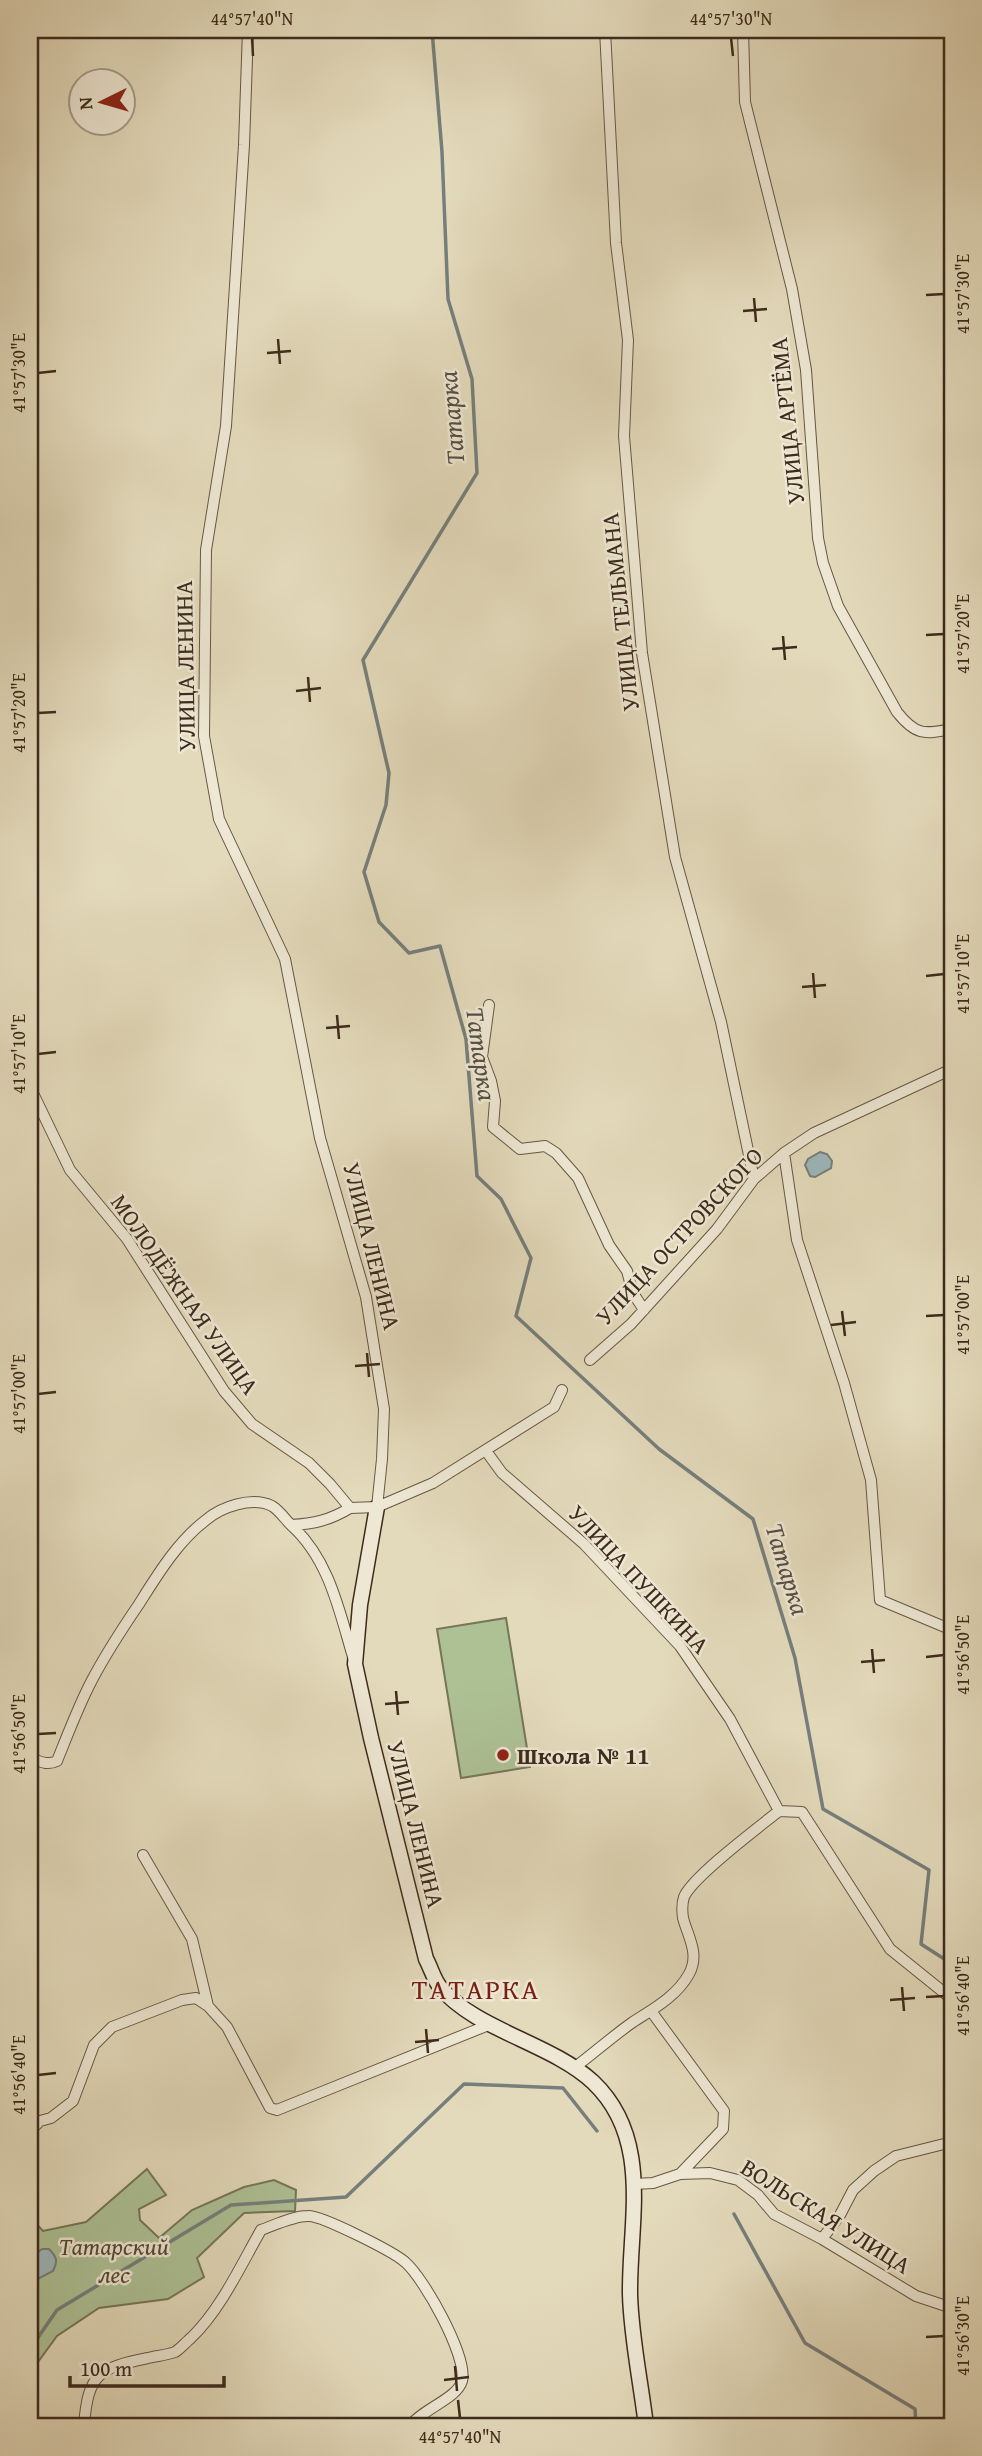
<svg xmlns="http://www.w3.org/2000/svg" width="982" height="2456" viewBox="0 0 982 2456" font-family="'Gentium Book Plus',serif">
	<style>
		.green { fill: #adc195; stroke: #767658; stroke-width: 2 }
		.water { fill: #9cb7bc; stroke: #767f7c; stroke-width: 2 }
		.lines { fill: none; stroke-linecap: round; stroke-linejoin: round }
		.stream { stroke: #767f7c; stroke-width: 3.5 }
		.street-casing { stroke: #675744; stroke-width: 12 }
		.secondary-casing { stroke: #3e2b1c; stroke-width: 17 }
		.street { stroke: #ede7d3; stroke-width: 10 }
		.secondary { stroke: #ede7d3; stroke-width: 14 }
		.ticks { fill: none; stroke: #3e2b1c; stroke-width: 2.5 }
		.poi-dot { fill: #8f2418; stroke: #ede7d3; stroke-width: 2.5 }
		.labels { text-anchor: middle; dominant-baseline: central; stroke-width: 5; stroke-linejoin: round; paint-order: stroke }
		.street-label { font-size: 24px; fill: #3e2b1c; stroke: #ede7d3 }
		.poi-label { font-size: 24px; font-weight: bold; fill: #3e2b1c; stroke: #ede7d3; text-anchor: start }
		.park-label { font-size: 24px; font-style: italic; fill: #544934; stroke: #ede7d3 }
		.water-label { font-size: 26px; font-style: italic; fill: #564e44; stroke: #ede7d3 }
		.quarter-label { font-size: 28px; letter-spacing: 2px; fill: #7a1f14; stroke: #ede7d3 }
		.neatline { fill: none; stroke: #3e2b1c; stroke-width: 2.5 }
		.ticks-label { font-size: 18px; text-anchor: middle; fill: #3e2b1c }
	</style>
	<rect width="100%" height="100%" fill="#e3dabb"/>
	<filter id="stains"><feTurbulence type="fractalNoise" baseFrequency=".00286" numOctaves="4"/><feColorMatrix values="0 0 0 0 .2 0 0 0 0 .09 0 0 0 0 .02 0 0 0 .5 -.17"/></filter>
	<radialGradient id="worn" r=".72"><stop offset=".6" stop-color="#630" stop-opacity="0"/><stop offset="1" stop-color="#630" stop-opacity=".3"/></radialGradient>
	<path class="green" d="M506 1618 530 1767 461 1778 437 1629Z
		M147 2169 166 2195 139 2209 140 2220 159 2238 192 2210 244 2187 274 2180 296 2190 295 2211 244 2213 197 2258 204 2277 168 2299 99 2308 57 2336 30 2373V2217L43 2231 86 2222Z"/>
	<path class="water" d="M820 1152 827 1154 832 1161 831 1168 815 1177 810 1176 805 1165 808 1159Z
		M42 2249H49C57 2257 58 2261 53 2271L36 2280 30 2278C30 2264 30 2257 42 2249Z"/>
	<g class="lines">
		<path class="stream" d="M432 30 442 152 448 299 472 379 477 473 363 660 389 773 386 805 364 872 379 922 409 953 440 946 466 1039 477 1176 501 1199 531 1258 516 1316 659 1449 753 1519 795 1658 823 1809 929 1870 921 1944 952 1964
			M734 2214 805 2343 915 2409 916 2426
			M30 2349 57 2310 231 2205 346 2197 464 2084 563 2088 597 2131"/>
		<g class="street-casing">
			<path id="street" d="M248 30 244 145 226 426 206 550 204 736 219 819 285 959 320 1138 366 1297 384 1409 382 1459 377 1507
				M605 30 616 243 628 340 624 436 642 653 675 857 721 1022 754 1179
				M743 30 745 102 792 289 806 370 818 538 823 563 838 606 897 712C916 736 924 734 952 729
				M489 1005 482 1057 491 1081 495 1101 493 1127 520 1149 545 1146 556 1153 578 1178 609 1245 627 1271 633 1293 644 1310
				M30 1087 70 1170 127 1239 224 1391 252 1424 309 1463 330 1484 350 1508 377 1507 433 1483 554 1407 562 1390
				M784 1153 797 1240 844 1383 871 1480 880 1600 952 1630
				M590 1360 631 1324 717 1229 754 1179 784 1153 814 1133 952 1069
				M486 1451 502 1473 584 1544 680 1646 730 1719 779 1811 802 1812 890 1949 952 1999
				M291 1525C329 1559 339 1610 353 1657
				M30 1758C39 1761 47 1766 57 1761 68 1734 78 1707 91 1682 105 1655 122 1629 139 1604 158 1574 178 1541 206 1520 221 1507 252 1496 272 1506 279 1510 285 1519 291 1525 314 1524 330 1520 350 1508
				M143 1855 192 1939 208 2006 227 2027 270 2108 277 2110 491 2024
				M651 2011 724 2111 723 2129 680 2174
				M574 2068C594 2053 613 2036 633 2022 653 2009 677 1996 689 1974 700 1954 688 1937 683 1918 682 1911 682 1903 684 1897 692 1877 759 1827 779 1811
				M30 2131 40 2121 51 2118 73 2101 94 2045 112 2027 182 2000 196 1998 208 2006
				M634 2184 653 2183 680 2174 710 2173 738 2180 758 2195 774 2214 822 2239 916 2296 952 2308
				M822 2239 840 2215 853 2190 874 2171 896 2156 952 2142
				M84 2426C88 2373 99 2368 148 2358 156 2356 167 2355 175 2352 180 2349 186 2342 191 2338 221 2309 241 2265 261 2230 275 2225 293 2216 308 2216 321 2215 394 2252 405 2262 424 2278 468 2357 462 2381 457 2399 422 2409 410 2426"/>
		</g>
		<g class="secondary-casing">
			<path id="secondary" d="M377 1507 360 1605 355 1664 371 1738 426 1959C431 1968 434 1980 440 1987 475 2030 551 2043 593 2082 653 2139 629 2222 630 2294 631 2337 641 2383 646 2426"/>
		</g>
		<use href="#street" class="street"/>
		<use href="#secondary" class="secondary"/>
	</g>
	<path class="ticks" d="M252 38 253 56M731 38 733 56M926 295 944 294M754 298 756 322M743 311 767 309M278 339 280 364M267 353 291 351M38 373 56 371M926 635 944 634M783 636 785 660M772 649 797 647M308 677 310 702M296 691 321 688M38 713 56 712M813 973 815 998M926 976 944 974M802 987 826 985M337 1015 339 1039M326 1028 350 1026M38 1054 56 1052M842 1311 845 1336M926 1316 944 1315M831 1325 856 1322M367 1353 369 1377M355 1366 380 1364M38 1394 56 1392M872 1649 874 1673M926 1657 944 1655M861 1662 885 1660M396 1691 398 1715M385 1704 409 1702M38 1734 56 1733M902 1987 904 2011M926 1997 944 1996M890 2000 915 1998M426 2029 428 2053M415 2042 439 2040M38 2075 56 2073M926 2337 944 2336M455 2366 457 2391M444 2380 469 2377M458 2400 460 2418"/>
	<circle class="poi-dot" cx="503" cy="1755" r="7"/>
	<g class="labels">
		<g class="street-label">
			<text transform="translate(787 421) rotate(-96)">УЛИЦА АРТЁМА</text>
			<text transform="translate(620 612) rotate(-96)">УЛИЦА ТЕЛЬМАНА</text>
			<text transform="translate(185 666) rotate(-91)">УЛИЦА ЛЕНИНА</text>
			<text transform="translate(679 1236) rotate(-47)">УЛИЦА ОСТРОВСКОГО</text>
			<text transform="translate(372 1246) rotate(76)">УЛИЦА ЛЕНИНА</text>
			<text transform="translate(185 1294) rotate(55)">МОЛОДЁЖНАЯ УЛИЦА</text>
			<text transform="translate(639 1579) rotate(47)">УЛИЦА ПУШКИНА</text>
			<text transform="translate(416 1824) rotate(76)">УЛИЦА ЛЕНИНА</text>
			<text transform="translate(826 2216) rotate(32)">ВОЛЬСКАЯ УЛИЦА</text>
		</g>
		<g class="poi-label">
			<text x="517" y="1755">Школа № 11</text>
		</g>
		<g class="park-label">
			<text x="114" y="2246">Татарский<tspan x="114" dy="28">лес</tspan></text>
		</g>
		<g class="water-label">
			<text transform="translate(451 418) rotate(-95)">Татарка</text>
			<text transform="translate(482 1054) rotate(82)">Татарка</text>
			<text transform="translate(788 1569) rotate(73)">Татарка</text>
		</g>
		<g class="quarter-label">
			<text x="476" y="1988">ТАТАРКА</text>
		</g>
	</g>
	<rect width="982" height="2456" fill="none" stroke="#e3dabb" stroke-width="77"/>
	<g transform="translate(102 102) rotate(265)"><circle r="33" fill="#ede7d3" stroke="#a79c8a" stroke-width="2"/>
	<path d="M0-5L12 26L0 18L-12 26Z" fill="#8f2418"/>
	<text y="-10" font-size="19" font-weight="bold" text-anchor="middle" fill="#3e2b1c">N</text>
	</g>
	<path d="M70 2376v10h154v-10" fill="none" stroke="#3e2b1c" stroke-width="3.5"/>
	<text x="80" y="2376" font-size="21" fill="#3e2b1c" stroke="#ede7d3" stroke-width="5" paint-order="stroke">100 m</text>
	<rect x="38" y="38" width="906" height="2380" class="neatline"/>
	<g class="ticks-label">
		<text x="252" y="25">44°57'40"N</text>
		<text x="731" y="25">44°57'30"N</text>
		<text transform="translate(963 294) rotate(-90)" y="6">41°57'30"E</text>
		<text transform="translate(19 373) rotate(-90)" y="6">41°57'30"E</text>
		<text transform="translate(963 634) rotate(-90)" y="6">41°57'20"E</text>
		<text transform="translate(19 713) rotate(-90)" y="6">41°57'20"E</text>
		<text transform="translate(963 974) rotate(-90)" y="6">41°57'10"E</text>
		<text transform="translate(19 1054) rotate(-90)" y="6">41°57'10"E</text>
		<text transform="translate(963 1315) rotate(-90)" y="6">41°57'00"E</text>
		<text transform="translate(19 1394) rotate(-90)" y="6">41°57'00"E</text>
		<text transform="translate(963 1655) rotate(-90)" y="6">41°56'50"E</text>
		<text transform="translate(19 1734) rotate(-90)" y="6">41°56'50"E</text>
		<text transform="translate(963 1996) rotate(-90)" y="6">41°56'40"E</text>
		<text transform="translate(19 2075) rotate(-90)" y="6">41°56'40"E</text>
		<text transform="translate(963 2336) rotate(-90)" y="6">41°56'30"E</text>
		<text x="460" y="2443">44°57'40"N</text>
	</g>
	<rect width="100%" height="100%" filter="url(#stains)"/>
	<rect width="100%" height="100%" fill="url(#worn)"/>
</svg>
